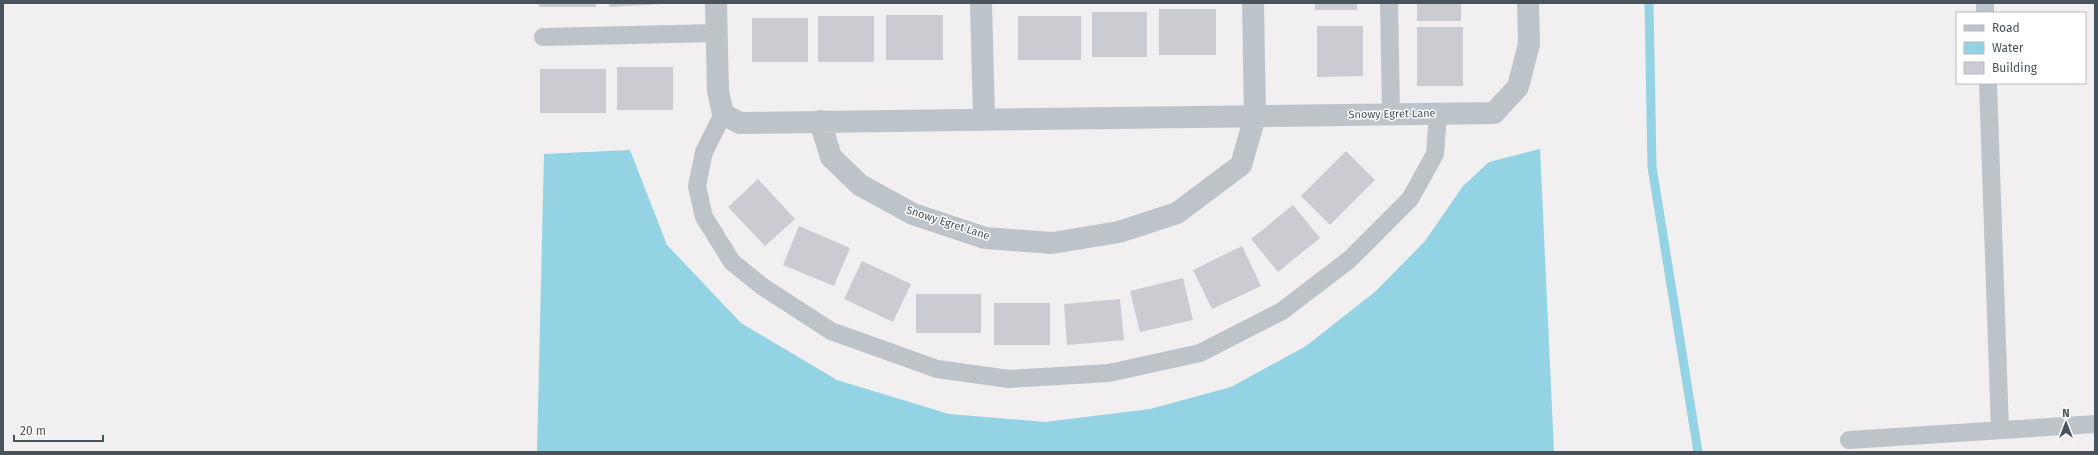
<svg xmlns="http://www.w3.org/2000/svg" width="2098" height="455" viewBox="0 0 2098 455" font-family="'Fira Sans',sans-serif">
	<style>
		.water { fill: #94d3e3 }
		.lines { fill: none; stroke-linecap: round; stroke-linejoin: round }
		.stream { stroke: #94d3e3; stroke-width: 9 }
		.building { fill: #caccd1 }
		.lane { stroke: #bcc4ca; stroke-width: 18 }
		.street { stroke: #bcc4ca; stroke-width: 22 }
		.labels { text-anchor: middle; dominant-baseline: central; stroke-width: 3; stroke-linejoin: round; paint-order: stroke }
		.street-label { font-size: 11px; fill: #49535b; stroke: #fff }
	</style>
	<rect width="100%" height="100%" fill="#f1efef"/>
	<path class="water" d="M1540 149 1554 452H537L544 154 630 150 667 245 741 323 837 380 949 414 1045 422 1150 409 1231 387 1306 346 1376 291 1425 241 1463 186 1489 162Z"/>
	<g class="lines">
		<path class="stream" d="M1649 3 1652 167 1698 452"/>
	</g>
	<path class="building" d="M539 3H596V7H539Z
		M609 3H663V4L609 7Z
		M1315 3H1357V10H1315Z
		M1417 3H1461V21H1417Z
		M1159 9H1216V55H1159Z
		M1092 12H1147V57H1092Z
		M886 15H943V60H886Z
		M818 16H874V62H818Z
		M1018 16H1081V60H1018Z
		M752 18H808V62H752Z
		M1317 26H1363V76L1317 77Z
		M1417 27H1463V86H1417Z
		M617 67H673V110H617Z
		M540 69H606V113H540Z
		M1346 151 1375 180 1330 225 1301 196Z
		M758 179 795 219 765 246 728 207Z
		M1293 205 1320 238 1278 272 1251 239Z
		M799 226 850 248 834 286 783 265Z
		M1242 246 1261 286 1212 309 1193 270Z
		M862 261 911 284 893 322 844 299Z
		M1183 278 1193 320 1140 332 1130 291Z
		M916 294H981V333H916Z
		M1120 299 1124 340 1067 345 1064 304Z
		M994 303H1050V345H994Z"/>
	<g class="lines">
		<path class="lane" d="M1389 3 1391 114
			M1985 3V13
			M543 37 717 33
			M1988 83 2000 430
			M723 114 704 152 697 186 704 217 732 262 763 287 831 331 937 369 1009 379 1109 373 1200 353 1282 311 1350 259 1410 199 1435 154 1438 114
			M1849 440 2095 424"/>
		<path class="street" d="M716 3 718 91 723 114 740 123 1494 113 1518 87 1529 44 1528 3
			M981 3 984 118
			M820 121 831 157 860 185 913 214 985 238 1052 243 1119 232 1177 213 1241 165 1255 117 1253 3"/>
	</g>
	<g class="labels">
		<g class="street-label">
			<text transform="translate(1392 114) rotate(-1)">Snowy Egret Lane</text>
			<text transform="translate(948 223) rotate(18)">Snowy Egret Lane</text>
		</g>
	</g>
	<rect width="2098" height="455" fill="none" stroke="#49535b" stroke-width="8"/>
	<rect x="1956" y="12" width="130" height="72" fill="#ffffff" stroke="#b6babd"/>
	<rect x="1964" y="25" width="20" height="6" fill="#bcc4ca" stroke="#b6babd"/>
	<text x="1992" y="32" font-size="12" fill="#49535b">Road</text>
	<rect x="1964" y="42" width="20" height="12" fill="#94d3e3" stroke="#b6babd"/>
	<text x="1992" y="52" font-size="12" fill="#49535b">Water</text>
	<rect x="1964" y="62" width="20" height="12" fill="#caccd1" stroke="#b6babd"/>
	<text x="1992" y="72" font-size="12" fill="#49535b">Building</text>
	<g transform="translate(2066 423)" stroke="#ffffff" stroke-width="3" paint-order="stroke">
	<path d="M0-3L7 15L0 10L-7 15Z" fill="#49535b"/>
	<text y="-6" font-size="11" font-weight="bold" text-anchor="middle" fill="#49535b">N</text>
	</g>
	<path d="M14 435v6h89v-6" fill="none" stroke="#49535b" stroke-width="2"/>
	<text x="20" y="435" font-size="12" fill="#49535b" stroke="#ffffff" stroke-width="3" paint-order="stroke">20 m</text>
</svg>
